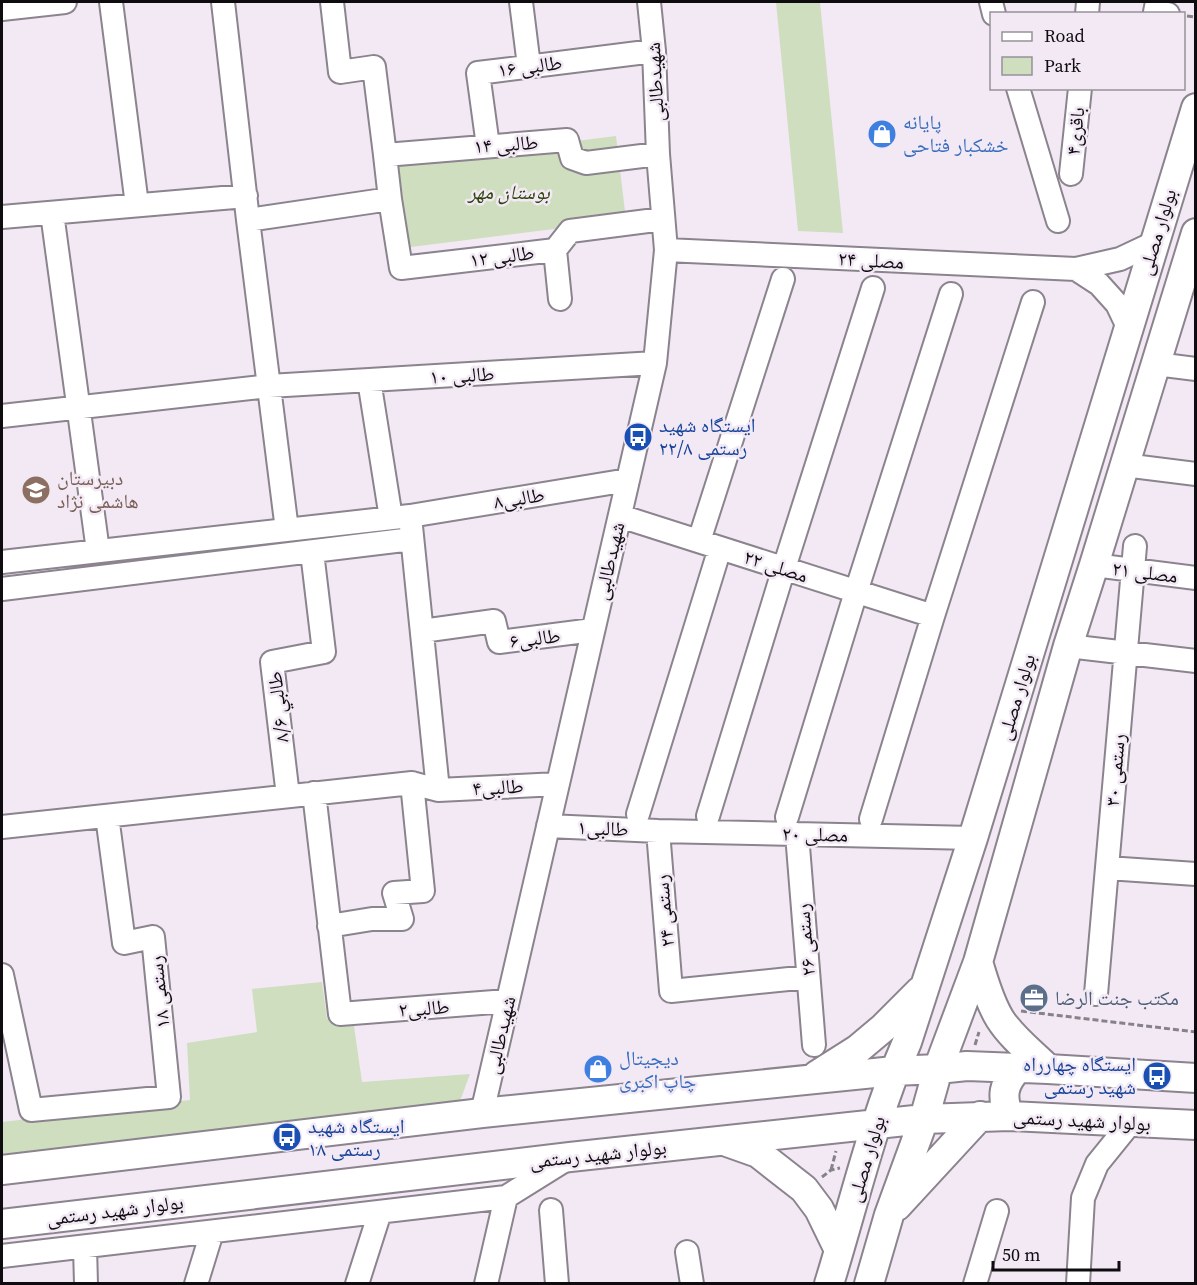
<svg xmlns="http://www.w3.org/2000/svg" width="1197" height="1285" viewBox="0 0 1197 1285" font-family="'Source Serif 4','Noto Naskh Arabic',serif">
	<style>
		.green { fill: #cedebf }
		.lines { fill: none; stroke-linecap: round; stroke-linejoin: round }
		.minor-casing { stroke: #8b838e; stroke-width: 26 }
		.major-casing { stroke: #8b838e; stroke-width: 32 }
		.path { stroke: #878189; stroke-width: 3; stroke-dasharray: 6 3; stroke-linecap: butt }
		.minor { stroke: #fff; stroke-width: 22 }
		.major { stroke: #fff; stroke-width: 28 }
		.labels { text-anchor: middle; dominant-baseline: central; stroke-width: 5; stroke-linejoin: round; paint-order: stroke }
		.street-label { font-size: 20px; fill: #0f0c10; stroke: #f2e9f5 }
		.shop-label { font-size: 20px; fill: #366cbe; stroke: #f2e9f5; text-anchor: start }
		.park-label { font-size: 20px; font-style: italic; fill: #2b420a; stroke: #f2e9f5 }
		.transit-label { font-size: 20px; fill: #164399; stroke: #f2e9f5; text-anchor: start }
		.education-label { font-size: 20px; fill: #785e54; stroke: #f2e9f5; text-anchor: start }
		.service-label { font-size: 20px; fill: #4e5e75; stroke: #f2e9f5; text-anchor: start }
	</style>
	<rect width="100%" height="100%" fill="#f2e9f5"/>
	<path class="green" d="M776 2H820L843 233 798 231Z
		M616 136 626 220 403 248 392 164Z
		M322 982 327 1019H353L362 1082 470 1074 460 1101 2 1156V1122L190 1100 187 1043 257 1032 252 989Z"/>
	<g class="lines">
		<g class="minor-casing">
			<path id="minor" d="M111 2 137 205
				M223 2 248 220 287 530
				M332 2 340 72 374 67 385 155
				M521 2 529 66
				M991 2 994 14
				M1157 2 1155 12 1168 14
				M2 9 65 2
				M1087 14 1088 2
				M1018 88 1058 221
				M488 146 478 73 654 51
				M658 154 586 163 572 158 567 140 385 155 390 199 401 268 555 250 570 231 663 219
				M1071 174 1080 88
				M52 213 98 551
				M2 217 246 196
				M248 220 390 199
				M555 250 560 299
				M666 250 1076 269 1120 259 1154 243
				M1076 269 1099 284 1117 304 1128 327
				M1156 364 1196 369
				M369 380 391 518
				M2 416 269 386 655 363
				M1124 465 1196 474
				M620 516 933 616
				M411 526 438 790
				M699 541 783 279
				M2 562 410 516 628 480
				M1094 565 1196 578
				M2 589 412 539
				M422 631 494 621 499 642 593 630
				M1068 646 1196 661
				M314 793 340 1014 507 1001
				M288 796 272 662 324 652 312 552
				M638 814 720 548
				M708 816 784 568 873 288
				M787 817 856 592 951 294
				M871 819 933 616 1033 302
				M548 826 658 831 973 838
				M2 827 412 783 438 790 558 784
				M658 831 671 991 808 977
				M797 834 814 1045
				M1107 868 1196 874
				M329 926 372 919H402L394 893 423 891 412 783
				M2 975 31 1110 169 1097 153 937 124 943 107 816
				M1096 994 1135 546
				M482 1113 655 363 666 250 658 154 654 51 649 2
				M551 1210 557 1284
				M85 1247 86 1284
				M687 1252 692 1284
				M2 1256 506 1197 567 1159
				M196 1284 212 1232
				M357 1284 380 1212
				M486 1284 506 1197
				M975 1284 997 1211
				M1078 1284 1083 1198 1097 1164 1131 1122"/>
		</g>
		<g class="major-casing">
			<path id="major" d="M978 962C984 981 989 1001 1000 1019 1012 1038 1032 1053 1048 1069
				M817 1075 858 1049 883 1028 920 991
				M1009 1116C1001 1096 1003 1084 1018 1068
				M727 1142 758 1153 804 1189 819 1209 839 1250
				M2 1170 482 1113 894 1071 938 1069 967 1066 1048 1069 1196 1078
				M897 1206 980 1116
				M2 1224 570 1157 924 1119 1009 1116 1196 1125
				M829 1284C854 1203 873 1120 907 1042L973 838 1196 108
				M869 1284 889 1215 924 1119 938 1069 978 962 1068 646 1094 565 1196 233"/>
		</g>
		<path class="path" d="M1187 16 1196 17
			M1021 1011 1196 1032
			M975 1045 979 1032
			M831 1170 836 1151
			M822 1177 831 1170 840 1168"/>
		<use href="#minor" class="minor"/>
		<use href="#major" class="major"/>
	</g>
	<defs>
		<g id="shop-disc" transform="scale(1.5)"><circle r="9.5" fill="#3f7fe0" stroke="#f2e9f5"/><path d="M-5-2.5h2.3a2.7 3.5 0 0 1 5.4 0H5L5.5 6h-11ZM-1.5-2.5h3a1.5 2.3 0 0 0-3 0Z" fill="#fff"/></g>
		<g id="bus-disc" transform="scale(1.5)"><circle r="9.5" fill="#1a4fb4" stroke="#f2e9f5"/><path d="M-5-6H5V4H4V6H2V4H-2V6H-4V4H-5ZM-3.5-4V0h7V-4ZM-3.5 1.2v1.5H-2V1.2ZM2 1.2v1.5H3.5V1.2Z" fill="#fff"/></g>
		<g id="school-disc" transform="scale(1.5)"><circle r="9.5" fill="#8d6e63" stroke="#f2e9f5"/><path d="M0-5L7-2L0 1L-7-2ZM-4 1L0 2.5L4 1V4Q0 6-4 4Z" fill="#fff"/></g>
		<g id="office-disc" transform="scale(1.5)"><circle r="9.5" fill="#5c6f8a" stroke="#f2e9f5"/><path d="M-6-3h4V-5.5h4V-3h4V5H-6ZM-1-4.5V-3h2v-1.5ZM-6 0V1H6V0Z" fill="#fff"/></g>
	</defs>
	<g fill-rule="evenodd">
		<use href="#shop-disc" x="882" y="134"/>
		<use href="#bus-disc" x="638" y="437"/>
		<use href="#school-disc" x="36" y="490"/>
		<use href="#office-disc" x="1034" y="998"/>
		<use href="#shop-disc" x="598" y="1069"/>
		<use href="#bus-disc" x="1157" y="1076"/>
		<use href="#bus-disc" x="287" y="1137"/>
	</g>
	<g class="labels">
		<g class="street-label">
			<text transform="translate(530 66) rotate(-7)">طالبی ۱۶</text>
			<text transform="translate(655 82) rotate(-93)">شهیدطالبی</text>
			<text transform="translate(1075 131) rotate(-84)">باقری۴</text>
			<text transform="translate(506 144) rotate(-4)">طالبی ۱۴</text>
			<text transform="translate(1157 232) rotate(-73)">بولوار مصلی</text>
			<text transform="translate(502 256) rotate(-7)">طالبی ۱۲</text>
			<text transform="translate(871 260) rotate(3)">مصلی ۲۴</text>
			<text transform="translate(462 375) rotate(-3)">طالبی ۱۰</text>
			<text transform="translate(519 498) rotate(-9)">طالبی۸</text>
			<text transform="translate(609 561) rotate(-77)">شهیدطالبی</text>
			<text transform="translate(776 566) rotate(18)">مصلی ۲۲</text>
			<text transform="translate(1145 572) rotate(7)">مصلی ۲۱</text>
			<text transform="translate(535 638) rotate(-7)">طالبی۶</text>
			<text transform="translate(1016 697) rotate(-73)">بولوار مصلی</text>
			<text transform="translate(278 707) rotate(-96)">طالبي ۸/۶</text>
			<text transform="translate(1115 770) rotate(-85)">رستمی ۳۰</text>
			<text transform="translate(498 787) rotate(-3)">طالبی۴</text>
			<text transform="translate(603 828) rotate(2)">طالبی۱</text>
			<text transform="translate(815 834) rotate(1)">مصلی ۲۰</text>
			<text transform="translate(664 911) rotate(-95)">رستمی ۲۴</text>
			<text transform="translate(805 940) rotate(-95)">رستمی ۲۶</text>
			<text transform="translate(159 992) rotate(-96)">رستمی ۱۸</text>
			<text transform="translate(424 1008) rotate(-4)">طالبی۲</text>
			<text transform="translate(500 1035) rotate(-77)">شهیدطالبی</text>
			<text transform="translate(1082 1120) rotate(3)">بولوار شهید رستمی</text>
			<text transform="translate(598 1154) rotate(-6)">بولوار شهید رستمی</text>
			<text transform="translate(866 1159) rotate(-73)">بولوار مصلی</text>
			<text transform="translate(115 1210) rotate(-7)">بولوار شهید رستمی</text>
		</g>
		<g class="shop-label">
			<text x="903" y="122">پایانه<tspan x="903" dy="23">خشکبار فتاحی</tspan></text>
			<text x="619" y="1058">دیجیتال<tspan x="619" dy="23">چاپ اکبری</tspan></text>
		</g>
		<g class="park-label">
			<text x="509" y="192">بوستان مهر</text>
		</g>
		<g class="transit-label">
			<text x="659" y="425">ایستگاه شهید<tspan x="659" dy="23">رستمی ۲۲/۸</tspan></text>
			<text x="1136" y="1064" text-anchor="end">ایستگاه چهارراه<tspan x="1136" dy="23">شهید رستمی</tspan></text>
			<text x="308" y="1126">ایستگاه شهید<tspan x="308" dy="23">رستمی ۱۸</tspan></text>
		</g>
		<g class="education-label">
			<text x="57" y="478">دبیرستان<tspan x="57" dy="23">هاشمی نژاد</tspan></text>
		</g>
		<g class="service-label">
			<text x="1055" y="998">مكتب جنت الرضا</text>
		</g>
	</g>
	<rect width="1197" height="1285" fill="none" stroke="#0f0c10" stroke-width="6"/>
	<rect x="990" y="12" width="195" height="78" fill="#f2e9f5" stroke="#979199" stroke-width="1.5"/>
	<rect x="1002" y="32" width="30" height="9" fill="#ffffff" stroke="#979199" stroke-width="1.5"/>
	<text x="1044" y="42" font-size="18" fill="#0f0c10">Road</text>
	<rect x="1002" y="57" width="30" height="18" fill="#cedebf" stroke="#979199" stroke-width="1.5"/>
	<text x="1044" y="72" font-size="18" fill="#0f0c10">Park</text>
	<path d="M993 1261v9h126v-9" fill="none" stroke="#0f0c10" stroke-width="3"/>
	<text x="1002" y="1261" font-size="18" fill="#0f0c10" stroke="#f2e9f5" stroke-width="4.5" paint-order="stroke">50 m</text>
</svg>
